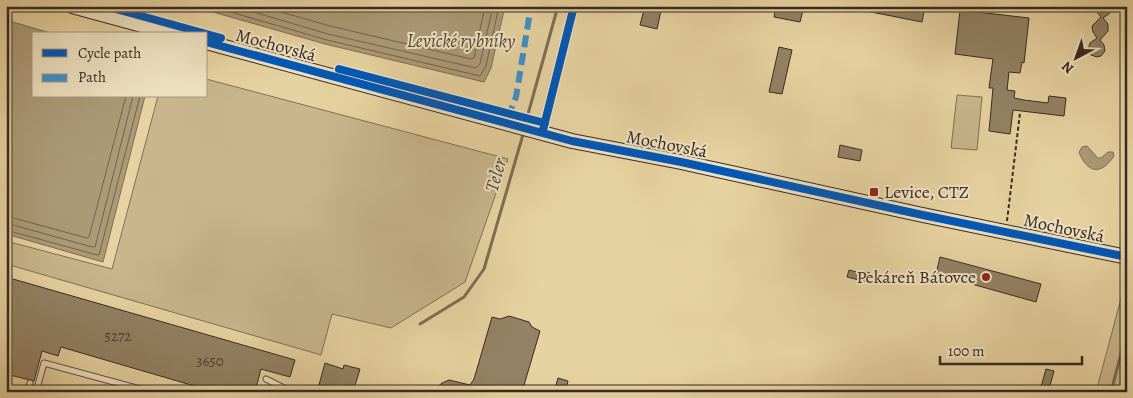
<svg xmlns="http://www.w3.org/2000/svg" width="1133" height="398" viewBox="0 0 1133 398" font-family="Alegreya,serif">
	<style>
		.green { fill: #c9b68c; stroke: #807058 }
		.water { fill: #ac9a77; stroke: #7e6d56 }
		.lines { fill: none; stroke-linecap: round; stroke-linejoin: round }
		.shore { stroke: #72624e; stroke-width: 1 }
		.stream { stroke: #7e6d56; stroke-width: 3 }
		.building { fill: #938265; stroke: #382a25 }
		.lane-casing { stroke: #645444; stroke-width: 7 }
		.secondary-casing { stroke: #382a25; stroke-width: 16 }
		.path { stroke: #382a25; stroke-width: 2; stroke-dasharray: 4 2.5; stroke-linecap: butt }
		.lane { stroke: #efe2c2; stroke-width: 5 }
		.secondary { stroke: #efe2c2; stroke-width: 14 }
		.quiet { stroke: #3e90cb; stroke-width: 6; stroke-dasharray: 12 6; stroke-linecap: butt }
		.cycleway-casing { stroke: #efe2c2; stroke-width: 11 }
		.cycleway { stroke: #0057b8; stroke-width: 8 }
		.poi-dot { fill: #8f2418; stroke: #efe2c2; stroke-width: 2 }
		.labels { text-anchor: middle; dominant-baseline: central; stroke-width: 4; stroke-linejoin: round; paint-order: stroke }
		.number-label { font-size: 15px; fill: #4f4035 }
		.street-label { font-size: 18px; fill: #382a25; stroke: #efe2c2 }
		.poi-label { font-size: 18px; fill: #382a25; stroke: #efe2c2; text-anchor: start }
		.water-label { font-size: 19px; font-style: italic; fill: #55463a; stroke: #efe2c2 }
	</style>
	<rect width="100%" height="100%" fill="#e7d3a1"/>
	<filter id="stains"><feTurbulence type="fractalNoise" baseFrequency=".004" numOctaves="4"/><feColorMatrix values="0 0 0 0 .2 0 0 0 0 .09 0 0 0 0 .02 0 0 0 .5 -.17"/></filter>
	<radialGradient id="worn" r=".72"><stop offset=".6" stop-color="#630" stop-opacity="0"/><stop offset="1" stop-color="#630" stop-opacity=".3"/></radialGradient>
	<path class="green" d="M206 79 508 159 465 282 391 328 332 314 321 355 6 264V241L112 269 158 96H206Z
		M957 95 982 97 977 150 951 148Z
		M1127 276V380L1124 392H1096Z"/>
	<path class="water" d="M192 6H505L491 68 484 82 325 44Z
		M6 20 54 34H34V96H145L103 262 6 234Z
		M1087 146 1098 158H1101L1108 152H1113L1114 156C1101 176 1087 173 1079 152L1082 147Z"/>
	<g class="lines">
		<path class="shore" d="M210 6 327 40 480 76 486 66 499 6
			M233 6 328 34 476 68 480 64 493 6
			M260 6 330 26 471 59 474 58 485 6
			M6 216 87 238 89 237 126 96
			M6 223 92 247H95L133 96
			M6 230 97 255H99L140 96"/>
		<path class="stream" d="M525 125 558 6
			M420 324 464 297 484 269 524 131
			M1111 392 1127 331"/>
	</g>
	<path class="building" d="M645 6H662L657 29 640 25Z
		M776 6H804L800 22 774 17Z
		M861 6H925L922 22 861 10Z
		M1092 6H1114L1110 13 1103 18 1108 24V31L1100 40 1104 45 1105 51 1101 56 1097 57 1091 55 1088 50 1090 43 1097 38 1093 32 1092 26 1101 17Z
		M960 10 1029 18 1024 63 1022 62 1020 73 1009 72 1007 90 1015 91 1014 98 1024 100 1048 103 1049 96 1066 98 1064 116 1013 110 1010 134 989 131 993 88H989L993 59 955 54Z
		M779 47 792 50 782 94 769 92Z
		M840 145 862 150 860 161 838 157Z
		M940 257 1041 284 1036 302 936 274Z
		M849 270 861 273V271L870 273 867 282 847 277Z
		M6 277 295 360 290 377 261 369 255 392H215L61 347 58 356 42 351 34 381 6 374Z
		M509 316 529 322 532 327 540 331 522 392H432L442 383 449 380 470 385 474 379 492 317 500 319Z
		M325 363 343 369 344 365 360 369 353 392H317Z
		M1046 369 1054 371 1049 389 1041 387Z
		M558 378 568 381 565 392H554Z"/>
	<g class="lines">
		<g class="lane-casing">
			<path id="lane" d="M266 379 284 388V392
				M27 392 30 383
				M36 392 44 363 151 392"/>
		</g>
		<g class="secondary-casing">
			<path id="secondary" d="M72 6 175 34
				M206 42 572 141 681 162 918 214 1127 257"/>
		</g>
		<path class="path" d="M1007 221 1020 113"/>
		<use href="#lane" class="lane"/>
		<use href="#secondary" class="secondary"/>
		<path class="quiet" d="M508 117 516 97 531 6"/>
		<g class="cycleway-casing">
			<path id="cycleway" d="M105 6 221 38
				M206 42 572 141 681 162 918 214 1127 257
				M339 69 545 123
				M543 130 574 6"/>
		</g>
		<use href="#cycleway" class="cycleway"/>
	</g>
	<g class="poi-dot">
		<rect x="869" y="187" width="10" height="10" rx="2.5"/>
		<circle cx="986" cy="277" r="5"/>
	</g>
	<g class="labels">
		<g class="number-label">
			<text x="118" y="336">5272</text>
			<text x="210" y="361">3650</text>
		</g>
		<g class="street-label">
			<text transform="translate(276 45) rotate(15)">Mochovská</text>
			<text transform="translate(667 144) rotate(11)">Mochovská</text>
			<text transform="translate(1064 228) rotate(12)">Mochovská</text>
		</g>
		<g class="poi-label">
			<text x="884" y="192">Levice, CTZ</text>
			<text x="976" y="277" text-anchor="end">Pekáreň Bátovce</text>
		</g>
		<g class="water-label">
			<text x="461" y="41">Levické rybníky</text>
			<text transform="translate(496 175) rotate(-74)">Teler</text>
		</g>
	</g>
	<rect width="1133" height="398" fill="none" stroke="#e7d3a1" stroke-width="25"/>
	<rect x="8" y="8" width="1118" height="383" fill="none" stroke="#382a25" stroke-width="2.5"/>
	<rect x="12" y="12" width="1108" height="373" fill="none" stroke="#382a25"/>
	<rect x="32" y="32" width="175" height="65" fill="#efe2c2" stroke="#a69883"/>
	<rect x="42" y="49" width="25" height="8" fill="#0057b8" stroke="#a69883"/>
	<text x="78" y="58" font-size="15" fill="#382a25">Cycle path</text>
	<rect x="42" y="74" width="25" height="8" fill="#3e90cb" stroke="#a69883"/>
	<text x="78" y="82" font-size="15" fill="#382a25">Path</text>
	<g transform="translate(1076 58) rotate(221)" stroke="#efe2c2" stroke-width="4" paint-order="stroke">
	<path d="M0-4L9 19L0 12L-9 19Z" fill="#382a25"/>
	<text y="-8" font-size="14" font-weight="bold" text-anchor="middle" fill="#382a25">N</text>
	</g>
	<path d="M940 356v8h142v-8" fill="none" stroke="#382a25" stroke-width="2.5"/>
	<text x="948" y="356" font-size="15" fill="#382a25" stroke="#efe2c2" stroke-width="4" paint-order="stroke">100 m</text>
	<rect width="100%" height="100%" filter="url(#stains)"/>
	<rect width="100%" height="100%" fill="url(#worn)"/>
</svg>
